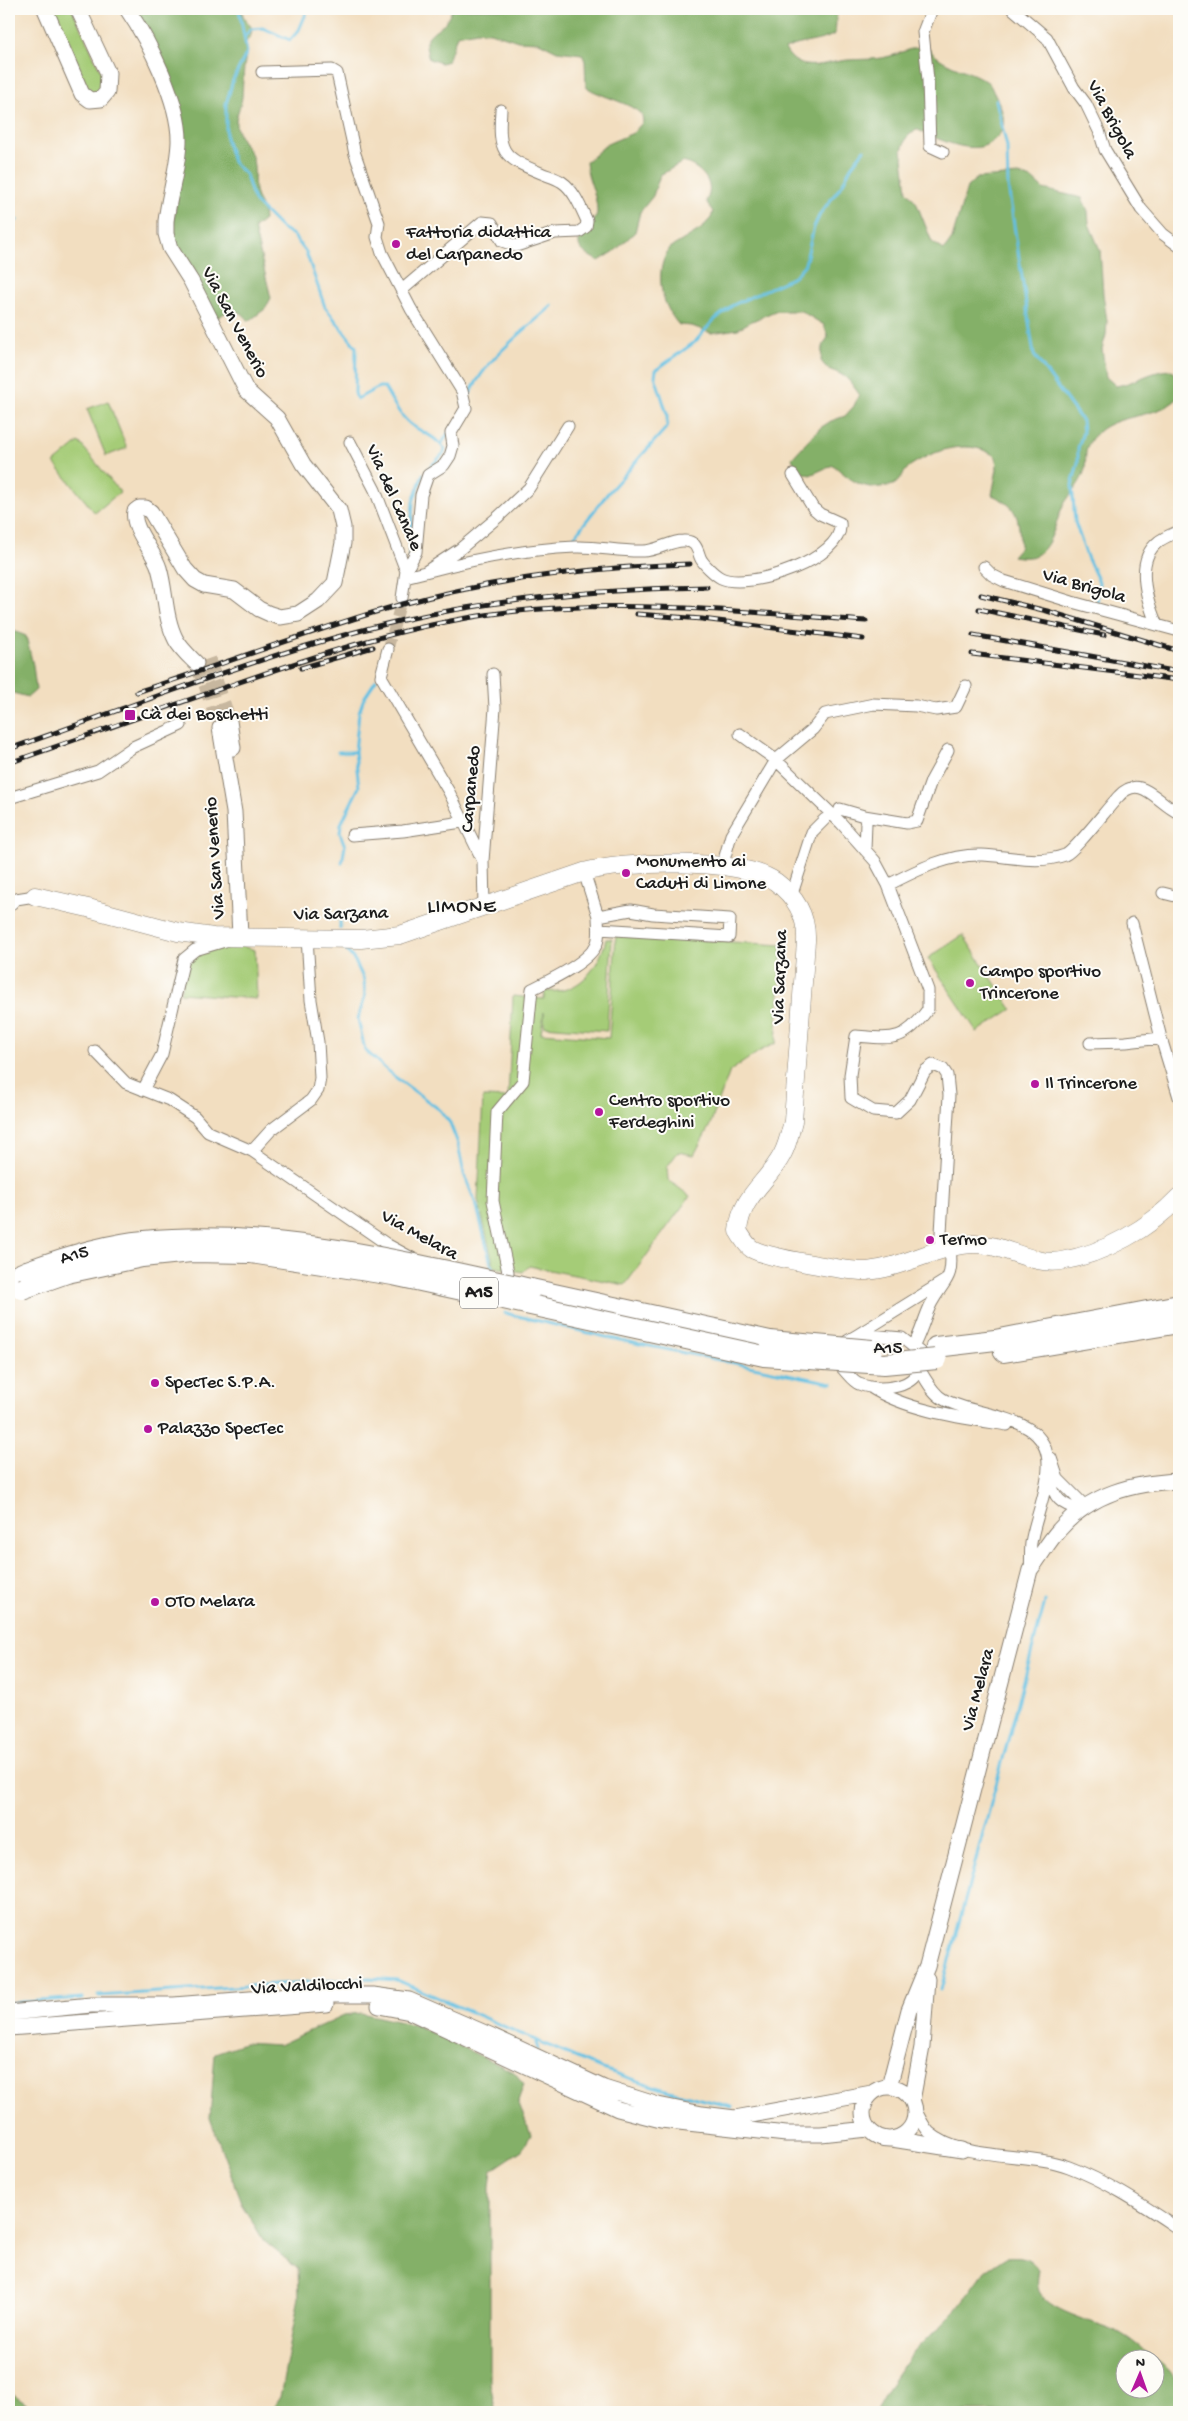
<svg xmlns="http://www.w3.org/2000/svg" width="1188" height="2421" viewBox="0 0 1188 2421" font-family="'Gochi Hand',sans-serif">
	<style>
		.green { fill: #a5cc77; stroke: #60744a }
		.forest { fill: #84b068; stroke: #506642 }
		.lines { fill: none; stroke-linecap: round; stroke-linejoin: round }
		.stream { stroke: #64c0e2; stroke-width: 3 }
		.street-tunnel { stroke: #c7b79f; stroke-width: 11; stroke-dasharray: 11 5.5; stroke-linecap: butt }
		.secondary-tunnel { stroke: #c7b79f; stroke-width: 15; stroke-dasharray: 15 8; stroke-linecap: butt }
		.street-casing { stroke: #877d6e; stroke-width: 13 }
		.secondary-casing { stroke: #877d6e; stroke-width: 17 }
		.primary-casing { stroke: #877d6e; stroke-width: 19 }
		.highway-casing { stroke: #877d6e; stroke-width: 22 }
		.street { stroke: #fff; stroke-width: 11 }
		.secondary { stroke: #fff; stroke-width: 15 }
		.primary { stroke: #fff; stroke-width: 18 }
		.highway { stroke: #fff; stroke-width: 20 }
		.rail-casing { stroke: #1c1c1c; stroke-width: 5 }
		.rail { stroke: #fdfcf7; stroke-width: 3; stroke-dasharray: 9; stroke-linecap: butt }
		.highway-bridge-casing { stroke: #877d6e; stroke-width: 22; stroke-linecap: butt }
		.highway-bridge { stroke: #fff; stroke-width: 20 }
		.poi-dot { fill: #b5179e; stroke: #fdfcf7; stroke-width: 2 }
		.labels { text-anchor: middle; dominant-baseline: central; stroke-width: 4; stroke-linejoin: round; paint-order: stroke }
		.shield { fill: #fdfcf7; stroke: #605f5e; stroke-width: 1 }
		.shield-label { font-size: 18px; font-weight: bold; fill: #1c1c1c }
		.street-label { font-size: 19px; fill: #1c1c1c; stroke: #fdfcf7 }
		.poi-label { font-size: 19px; fill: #1c1c1c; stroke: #fdfcf7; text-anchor: start }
		.neighbourhood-label { font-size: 20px; letter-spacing: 1px; fill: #1c1c1c; stroke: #fdfcf7 }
	</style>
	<rect width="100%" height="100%" fill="#fdfcf7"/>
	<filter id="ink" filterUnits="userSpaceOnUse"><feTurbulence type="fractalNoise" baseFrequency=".02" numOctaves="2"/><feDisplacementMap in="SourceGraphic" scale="10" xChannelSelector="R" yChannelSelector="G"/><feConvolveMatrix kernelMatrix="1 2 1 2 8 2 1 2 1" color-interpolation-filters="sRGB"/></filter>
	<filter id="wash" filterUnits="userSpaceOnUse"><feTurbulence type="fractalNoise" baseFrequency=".0096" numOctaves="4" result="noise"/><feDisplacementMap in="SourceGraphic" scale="20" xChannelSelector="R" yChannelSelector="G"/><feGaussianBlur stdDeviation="1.12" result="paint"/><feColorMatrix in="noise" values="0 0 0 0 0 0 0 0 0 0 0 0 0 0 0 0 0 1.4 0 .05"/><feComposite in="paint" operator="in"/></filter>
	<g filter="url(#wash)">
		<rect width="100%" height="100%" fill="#f2dec0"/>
		<path class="green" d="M50 9H72L102 74 100 92 89 93Z
			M108 401 127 448 106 456 87 409Z
			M79 442 120 492 95 513 54 463Z
			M616 935 782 945 776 1043 760 1051 730 1071 710 1125 694 1155 678 1152 667 1167 668 1180 690 1196 625 1285 529 1266 523 1272 494 1267 478 1200 483 1097 508 1098 513 996 544 999 545 991C578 995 599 969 606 939H612L607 1031 544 1026V1012L541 1033 609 1038Z
			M963 935 1012 1009 977 1032 928 958Z
			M232 943 255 950 257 999 180 993 187 966 194 953Z"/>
		<path class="forest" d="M133 9H242L243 16 252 28 251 35 244 45 247 51C243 67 243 81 242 97 241 108 233 118 237 130 240 139 247 146 251 154 257 167 252 182 256 195 260 207 263 205 264 220L254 228 271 298 265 309 249 321C238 306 229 309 216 319L175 245 172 234 184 143Z
			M452 9H837L835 34C819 43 802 41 785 49 800 76 824 62 848 60 861 59 873 60 886 57 903 54 909 46 927 47 943 67 966 68 986 81 990 83 992 89 994 93 1005 114 1011 132 986 145 968 154 933 137 916 129L906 138 902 150 907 191 916 202 932 242 944 250 952 239 967 187 977 178 1019 175 1032 179 1043 189 1082 198 1088 211 1089 224 1100 250 1103 294 1107 321 1106 335 1102 349 1106 377 1116 386C1136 383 1151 370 1172 370L1179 379V397C1155 423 1106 409 1088 445 1084 453 1087 464 1084 472 1081 483 1070 494 1064 504 1056 518 1053 545 1038 554 1031 559 1020 557 1012 556L1020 547C1019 520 1020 507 992 495L997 469 996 457C971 438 937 449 913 464 905 468 902 479 895 484 890 487 885 486 880 487 859 489 848 477 833 465L810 475 797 471 792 458 820 428 831 421 845 416 854 406 859 394C854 387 849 379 842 375 830 368 830 373 821 361L822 348 828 337 824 325 801 311H775L750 322 738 329 711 333 692 326 679 325C661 305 653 271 670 248L701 229 711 218 713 212 706 201C717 183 700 167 683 162L660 175 653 196 640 212 635 232 615 251 599 261C555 241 597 231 597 211 597 193 587 180 586 162L607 144 633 133 643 122 642 115C630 102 603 98 586 87L585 61 582 54 557 51 539 42 518 41 490 32 477 31 457 35 448 61 441 63 429 59C428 53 424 45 427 39 435 26 445 30 452 9Z
			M9 629 26 636 33 665 36 690 28 697 9 692Z
			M361 2013 415 2025 514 2072 524 2084 518 2101 531 2135 522 2150 492 2170 490 2187V2383L496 2412H270L280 2397 299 2297 298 2269 264 2241 242 2205 210 2118 215 2053 244 2043 279 2045 344 2015Z
			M1006 2257C1023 2256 1028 2256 1039 2270 1038 2277 1036 2286 1040 2293 1051 2313 1101 2323 1120 2333 1133 2340 1143 2351 1155 2358H1126V2388H1156V2359C1176 2373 1184 2388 1175 2412H875L890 2385 911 2355 958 2308 985 2271Z
			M9 2392 38 2412H9Z"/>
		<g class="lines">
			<path class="stream" d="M239 9 247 52 233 80 226 104V138L233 162 246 175 254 201 280 227 293 235 306 252 325 307 356 347 355 393 357 399 379 387H384C392 400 400 417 413 426 427 435 433 435 445 449L444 453 427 470
				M245 36 251 29 263 28 290 40 299 30 308 9
				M996 100 1007 147 1008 186 1034 355 1082 421 1083 432 1078 448V463L1072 485 1075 522 1087 557 1099 582 1097 606
				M9 228 17 220
				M470 394C486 358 523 332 552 306
				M441 445 448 433
				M570 542 608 493 667 427V414L655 376 656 370 695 342 713 321 733 305 794 277 805 264 814 227 820 214 842 185 851 167 864 150
				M409 556 413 502 423 474
				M338 752H355
				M342 863 345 846 340 833 341 824 359 787 355 752 359 712 364 698 376 680
				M340 917V928
				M343 946 355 961 364 980 365 996 358 1019 365 1050 391 1074 440 1110 450 1123 458 1144 464 1174 477 1207 492 1268
				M505 1313 610 1338 832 1383
				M941 1990 1045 1602
				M98 1996 369 1978 397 1980 600 2068 662 2089 732 2107
				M9 2003 83 1998
				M535 2040 538 2049"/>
		</g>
	</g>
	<g filter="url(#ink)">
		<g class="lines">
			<path class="street-tunnel" d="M388 649 402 598"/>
			<path class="secondary-tunnel" d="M208 659 229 721
				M196 663 206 685 220 728"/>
			<g class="street-casing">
				<path id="street" d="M932 9 923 32 928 80 930 146 943 152
					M1013 9 1047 38 1074 88 1086 104 1099 131 1105 150 1141 209 1163 234 1179 246
					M262 72 332 70 337 73 355 154 379 223 377 237 382 253 411 309 462 391 466 408 451 433 453 446 450 456 444 465 428 475 421 495 416 552 406 571
					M402 290 482 222 492 223 502 241 516 246 555 233 579 232 586 227 587 221C581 208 574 190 562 182 556 178 548 176 541 173 502 157 498 152 501 110
					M350 442 375 490 406 571 402 598
					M984 567 992 575 1004 581 1072 602 1179 631
					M425 572C474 559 525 549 575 547 598 546 620 552 643 551 657 551 670 541 683 541 695 540 697 548 700 557 702 563 715 575 721 578 748 591 845 559 840 523L820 514 813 508 793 475
					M405 577 425 572 460 549 498 517 529 488 568 426
					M1157 625C1147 601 1134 561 1158 542 1164 537 1173 534 1179 531
					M388 649 381 676 449 792 483 861
					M740 734 776 760 841 823 875 861 888 885 913 950 928 990V1009C904 1042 893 1039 856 1036L850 1075 851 1098 873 1111 896 1113 910 1100 925 1071 933 1065 943 1069 947 1075 949 1095 940 1250
					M9 798 98 771 133 747 181 725
					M840 809 864 816
					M352 835 403 831 462 822
					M865 850 866 823 864 816 907 823 917 821 931 781 948 750
					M722 867 731 835 776 760 813 729 825 714 874 704 916 706 936 710 956 707 966 686
					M584 872 598 916 631 910 653 914 730 919 729 937 599 929
					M888 885C917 870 948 854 982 855 1009 856 1038 865 1065 855 1075 851 1109 806 1119 796 1141 772 1158 804 1179 813
					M1163 893 1179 897
					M791 897 812 832 825 819
					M9 906 16 899 35 896
					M484 906 483 861 495 708 493 674
					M1132 923 1161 1038 1179 1097
					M1090 1043 1126 1042 1161 1038
					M95 1051 126 1083 169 1100 195 1117 208 1132 252 1151 388 1245 412 1258
					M143 1090 162 1054 184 959 195 950 225 941
					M252 1151 271 1130 311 1100 318 1090 320 1078 318 1042 311 1000 307 938
					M506 1289 508 1272 493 1201 497 1112 523 1081 532 989C550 980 590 962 597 943 600 934 598 925 598 916
					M859 1334 902 1338 921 1353C920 1358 921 1364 919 1369 911 1390 877 1391 859 1384 853 1382 847 1373 842 1368L847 1341Z
					M859 1334 946 1280
					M913 1347C921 1333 924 1318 931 1304 945 1278 954 1281 950 1247
					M919 1369C926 1379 932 1393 943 1399 979 1419 1051 1412 1048 1468 1047 1494 1035 1518 1031 1543 1030 1552 1031 1561 1030 1570
					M870 1387C907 1411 963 1418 1007 1425
					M1051 1458 1058 1479 1085 1506
					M1050 1477C1053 1498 1061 1505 1081 1510
					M915 2109C919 2116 923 2126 929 2132 963 2162 1027 2151 1069 2167 1109 2182 1144 2206 1179 2229"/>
			</g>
			<g class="secondary-casing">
				<path id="secondary" d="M45 9 82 94 90 100 101 99 107 92 108 73 78 9
					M127 9C149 41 180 103 179 142 178 169 169 195 166 221V234L170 248 191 281 246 390 277 418 303 464 339 510 343 527V543L335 583 318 601 298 614 280 617 270 614 259 609 234 590 204 585 195 580 185 569 151 512 146 508H139L135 511C131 528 154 551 159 568 166 591 164 617 176 640 181 649 189 656 196 663
					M229 721 233 748
					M220 728 234 812 240 936
					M379 2006 410 2012 618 2109 661 2120 786 2134H821L868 2129
					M9 2013 91 2005H174L302 1995H373L409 2000 492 2036 604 2088 658 2105 702 2114 735 2118 872 2093
					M9 2028 326 2004
					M889 2087 909 2010 927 1966 1030 1570C1040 1557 1048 1542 1059 1530 1091 1493 1133 1483 1179 1481
					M863 2113a26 26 0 1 1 52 0a26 26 0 1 1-52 0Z
					M912 2101 922 2047 927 1979
					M892 2139 962 2150"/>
			</g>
			<g class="primary-casing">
				<path id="primary" d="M35 896 88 908 178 932 213 937 361 939 400 935 584 872C624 861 742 857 776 882 796 897 807 917 806 941L793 1121C790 1132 788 1144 782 1155 767 1183 741 1196 738 1231 742 1237 746 1245 752 1249 766 1257 850 1272 867 1271 874 1270 882 1269 889 1267 917 1260 944 1245 973 1244 1003 1243 1031 1266 1061 1261 1104 1254 1150 1228 1179 1197"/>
			</g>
			<g class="highway-casing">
				<path id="highway" d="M9 1279 27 1271
					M531 1289 770 1341
					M936 1347 995 1340 1179 1305
					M1004 1352 1179 1323"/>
			</g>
			<use href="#street" class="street"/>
			<use href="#secondary" class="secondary"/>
			<use href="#primary" class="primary"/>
			<use href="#highway" class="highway"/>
			<g class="rail-casing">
				<path id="rail" d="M981 595 1047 611 1179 651
					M979 609 1104 635
					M637 614 702 619 863 639
					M973 635 1179 672
					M972 654 1179 680
					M301 668 373 647
					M139 691 137 692C225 664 311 630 399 605 493 579 593 567 690 564
					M9 749C139 704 269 651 403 620 503 598 605 589 707 587
					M9 763C84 736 159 710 234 684 324 653 413 623 508 612 627 599 748 612 866 621"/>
			</g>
			<use href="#rail" class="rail"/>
			<g class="highway-bridge-casing">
				<g id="highway-bridge">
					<path id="s1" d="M27 1271C60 1259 109 1244 144 1241 274 1228 404 1262 531 1289"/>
					<path d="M22 1289 67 1273 142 1257 191 1252 251 1253 393 1275 764 1356 884 1364 937 1359"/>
					<path d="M770 1341 872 1350"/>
				</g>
			</g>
			<use href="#highway-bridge" class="highway-bridge"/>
		</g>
	</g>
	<g class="poi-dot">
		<circle cx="396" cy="244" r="5"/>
		<rect x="124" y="709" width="12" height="12" rx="2.5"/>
		<circle cx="626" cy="873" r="5"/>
		<circle cx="970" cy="983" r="5"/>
		<circle cx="1035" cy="1084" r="5"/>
		<circle cx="599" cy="1112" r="5"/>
		<circle cx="930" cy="1240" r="5"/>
		<circle cx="155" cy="1383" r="5"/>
		<circle cx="148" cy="1429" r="5"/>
		<circle cx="155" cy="1602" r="5"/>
	</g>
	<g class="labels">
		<rect class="shield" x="460" y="1277.5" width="38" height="31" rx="4"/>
		<g class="shield-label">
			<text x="479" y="1293">A15</text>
		</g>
		<g class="street-label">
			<text transform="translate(1111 120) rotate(62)">Via Brigola</text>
			<text transform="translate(234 323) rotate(62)">Via San Venerio</text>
			<text transform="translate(393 498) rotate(66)">Via del Canale</text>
			<text transform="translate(1084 587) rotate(16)">Via Brigola</text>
			<text transform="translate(472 789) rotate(-85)">Carpanedo</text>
			<text transform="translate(216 858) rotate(-94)">Via San Venerio</text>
			<text transform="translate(341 915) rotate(-1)">Via Sarzana</text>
			<text transform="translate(781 977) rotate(-88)">Via Sarzana</text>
			<text transform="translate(419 1236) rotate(29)">Via Melara</text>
			<text stroke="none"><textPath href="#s1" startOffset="50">A15</textPath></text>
			<text x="888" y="1349">A15</text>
			<text transform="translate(979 1690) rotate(-75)">Via Melara</text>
			<text transform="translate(307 1987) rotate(-3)">Via Valdilocchi</text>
		</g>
		<g class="poi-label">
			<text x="406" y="233">Fattoria didattica<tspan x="406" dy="22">del Carpanedo</tspan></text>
			<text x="141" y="715">Cà dei Boschetti</text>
			<text x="636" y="862">Monumento ai<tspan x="636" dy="22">Caduti di Limone</tspan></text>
			<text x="980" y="972">Campo sportivo<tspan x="980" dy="22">Trincerone</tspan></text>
			<text x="1045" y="1084">Il Trincerone</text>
			<text x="609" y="1101">Centro sportivo<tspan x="609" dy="22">Ferdeghini</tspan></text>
			<text x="940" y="1240">Termo</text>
			<text x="165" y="1383">SpecTec S.P.A.</text>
			<text x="158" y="1429">Palazzo SpecTec</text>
			<text x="165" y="1602">OTO Melara</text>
		</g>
		<g class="neighbourhood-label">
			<text x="462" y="908">LIMONE</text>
		</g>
	</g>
	<rect width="1188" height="2421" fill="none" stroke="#fdfcf7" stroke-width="30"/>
	<g transform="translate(1140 2374) rotate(2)"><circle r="24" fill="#fdfcf7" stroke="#a3a29f"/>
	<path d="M0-4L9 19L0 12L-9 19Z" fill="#b5179e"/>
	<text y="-8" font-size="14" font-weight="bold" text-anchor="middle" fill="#1c1c1c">N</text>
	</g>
</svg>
